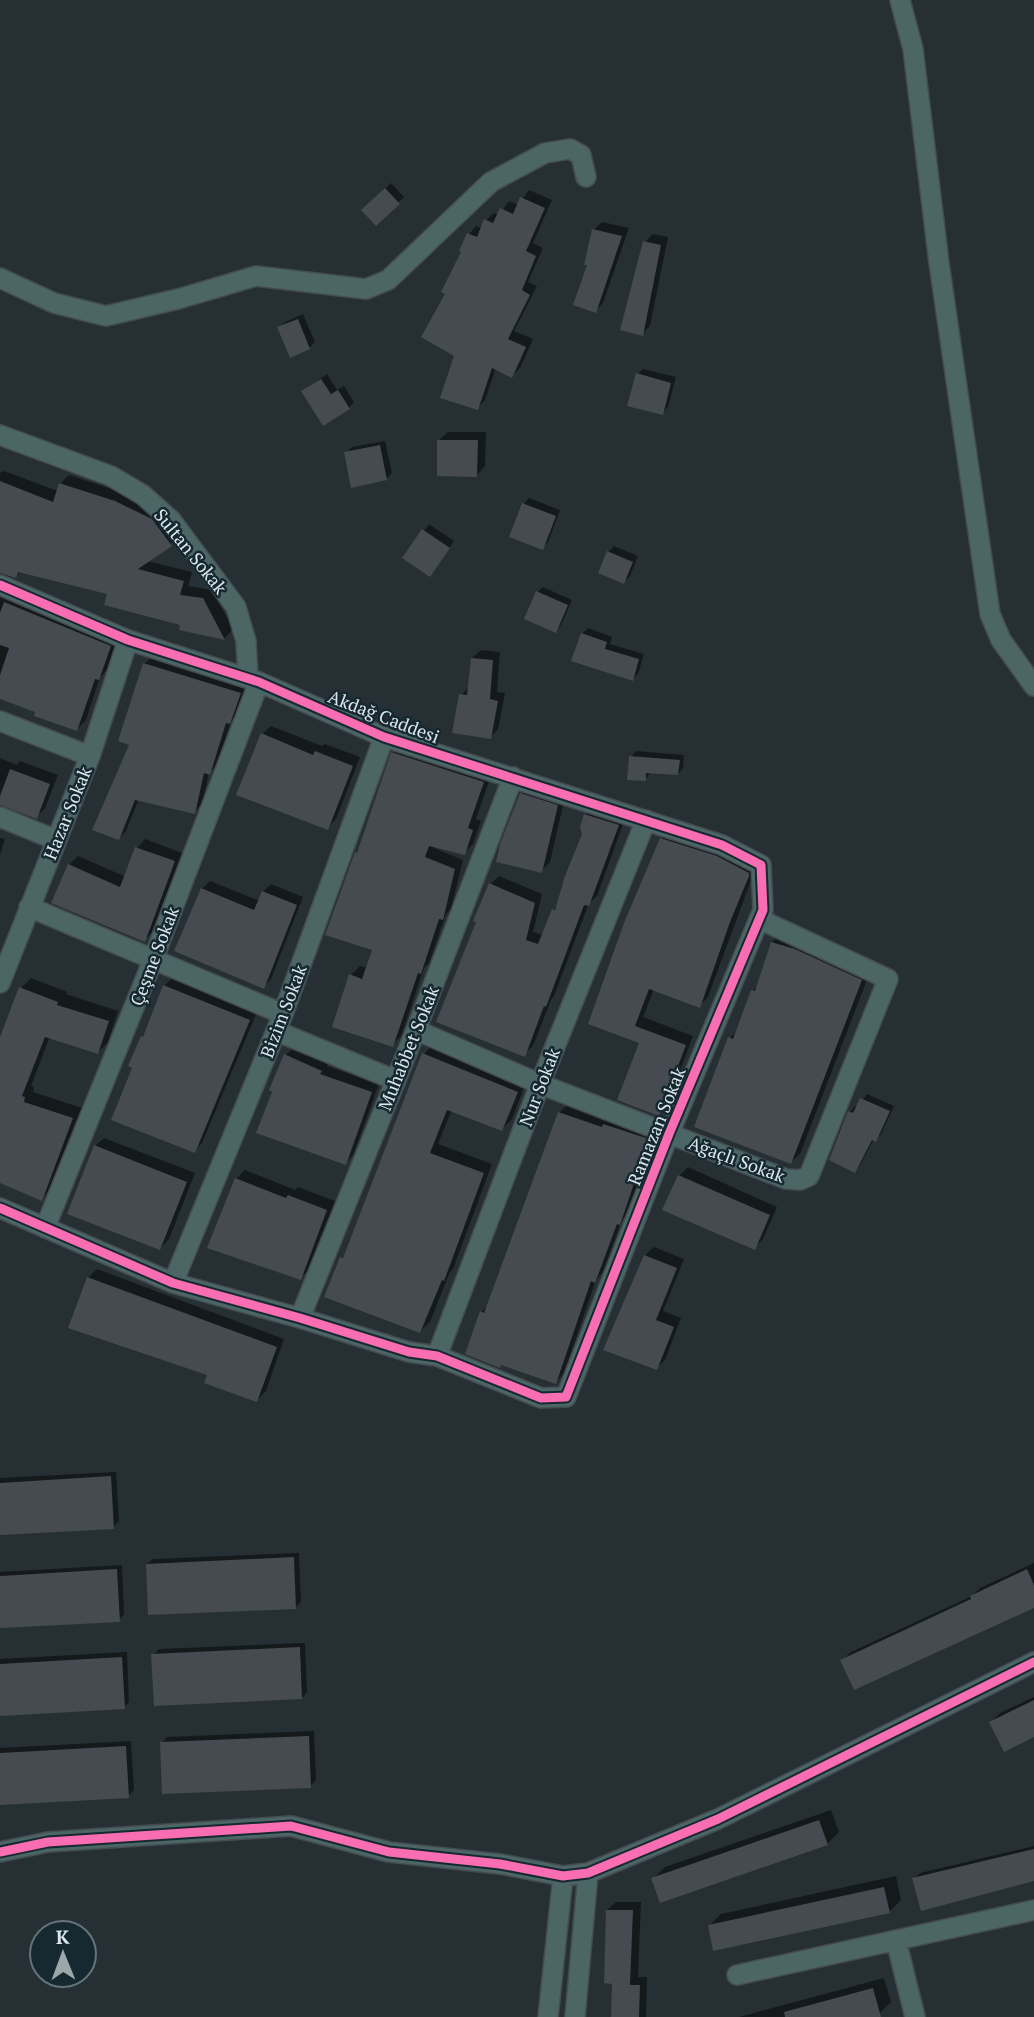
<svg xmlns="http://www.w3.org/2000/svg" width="1034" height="2017" viewBox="0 0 1034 2017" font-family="'PT Serif',serif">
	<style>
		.shadow { fill: #0007 }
		.building { fill: #454b50 }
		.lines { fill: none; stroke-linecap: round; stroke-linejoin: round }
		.minor-casing { stroke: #444c51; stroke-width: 22 }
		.minor { stroke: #4c6565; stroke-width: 19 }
		.cycleway-casing { stroke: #162830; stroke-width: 13 }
		.cycleway { stroke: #f96db3; stroke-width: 9 }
		.labels { text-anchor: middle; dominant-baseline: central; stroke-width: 5; stroke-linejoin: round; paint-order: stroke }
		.street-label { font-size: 18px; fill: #dbe7ec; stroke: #162830 }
	</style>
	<rect width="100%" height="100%" fill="#263034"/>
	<path class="shadow" d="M391 183 404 197 376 224 363 210Z
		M529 190 552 200 533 243 543 248 528 282 537 286 514 331 533 339 520 368 512 376 496 368 485 400 477 408 456 355 448 294 469 234 476 226 482 228 486 220 494 213 499 215 509 201 518 205Z
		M602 222 629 228 603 303 595 311 589 264 594 230Z
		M653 234 668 237 650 326 642 334 645 242Z
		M303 314 315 342 309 348 279 328 285 322Z
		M643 369 676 377 668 407 662 413 638 374Z
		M327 374 337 390 344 386 354 402 349 408 303 391Z
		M448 432H486L485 466 477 475 439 440Z
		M385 441 392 473 386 479 346 453 352 447Z
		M4 471 58 491 60 484 69 475 124 493 180 536 147 561 192 572 188 586 212 590 233 629 225 638 181 628 182 623 109 592 21 571 15 576 0 572V473Z
		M529 498 560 510 548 542 542 548 524 504Z
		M429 524 454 541 430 574 405 558Z
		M614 546 638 556 630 576 624 582 608 552Z
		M0 582 119 637 108 669 100 677 86 720 77 729 37 710 0 697Z
		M543 587 572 600 561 625 556 631 537 592Z
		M588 628 612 637 610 644 644 654 638 674 632 679 582 634Z
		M481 650 500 652 497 692 505 693 498 729 490 738 461 695 470 686 472 658Z
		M152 657 247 686 237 714 231 721 217 765 209 773 202 804 194 812 139 799 126 831 119 838 144 664Z
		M271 726 322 746 325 744 360 757 336 819 327 828 262 734Z
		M402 744 492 773 476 819 481 821 473 844 464 853 434 846V848L463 860 451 909 446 914 429 963 424 968 401 1036 392 1045 351 975 360 966 368 968 375 949 356 853 359 850 393 753Z
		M636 751 684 755 683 768 678 774 651 771 645 780 631 757Z
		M0 758 17 765 20 761 58 775 45 808 37 817 0 804Z
		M530 786 565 797 550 862 541 871 521 794Z
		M594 806 626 816 597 896 589 903 554 996 551 1000 533 1046 524 1054 478 921 490 884 499 876 542 894 533 932 543 935 553 910 559 905 584 835 585 815Z
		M670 830 757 864 708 997 699 1006 654 989 643 1017 693 1036 667 1105 658 1114 641 1042 590 1023 661 839Z
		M0 838 5 839 0 855Z
		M145 839 182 853 153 932 144 940 69 865 78 856 126 877 137 848Z
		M210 881 260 901 263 892 271 884 303 897 271 979 263 987 202 889Z
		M781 934 870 972 800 1154 791 1162 730 1038 739 1029 753 991 759 984 772 942Z
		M173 977 257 1012 202 1143 194 1151 134 1067 142 1037 146 1034 164 986Z
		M31 978 67 992 66 994 118 1011 108 1042 98 1052 50 1036 31 1086 34 1087 33 1092 82 1108 52 1188 42 1198 0 1180V1042L21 988Z
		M433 1045 526 1082 512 1119 502 1129 452 1109 438 1144 492 1164 453 1269 449 1274 430 1322 420 1331 342 1258 347 1252 424 1054Z
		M294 1047 328 1063 327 1066 379 1084 353 1155 345 1163 286 1055Z
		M867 1094 894 1106 881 1134 876 1140 874 1139 860 1165 855 1171 831 1159 850 1112 855 1106 858 1107Z
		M568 1104 656 1130 628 1214 622 1220 603 1272 596 1280 564 1373 556 1382 481 1312 488 1306 559 1113Z
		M104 1138 195 1173 169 1239 160 1248 95 1146Z
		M688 1167 777 1207 763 1239 754 1248 679 1176Z
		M245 1170 295 1190 298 1187 335 1201 309 1270 300 1278 236 1179Z
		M654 1247 684 1259 663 1311 681 1318 665 1360 656 1368 645 1255Z
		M97 1269 284 1339 266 1391 257 1400 209 1374 88 1278Z
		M116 1472 119 1521 113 1527 0 1533V1478Z
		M299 1553 301 1602 296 1607 147 1564 153 1559Z
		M1034 1563V1606L842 1660 851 1652 972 1596 980 1588Z
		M122 1565 124 1614 119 1620 0 1626V1572Z
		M305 1643 307 1692 302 1698 153 1655 159 1649Z
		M127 1652 129 1702 124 1707 0 1714V1659Z
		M1034 1697V1735L991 1722 1000 1713Z
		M314 1731 316 1780 310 1786 162 1743 167 1737Z
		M131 1741 134 1790 128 1796 0 1803V1748Z
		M831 1810 839 1832 827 1844 653 1879 665 1867Z
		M1034 1846V1881L914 1878 920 1873Z
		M896 1876 901 1900 889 1912 710 1925 721 1914Z
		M616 1902H641L638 1977H647L646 2017H613L614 1982 607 1910Z
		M884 1978 891 2002 879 2014 868 2017H739Z"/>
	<path class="building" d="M385 188 400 204 376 226 361 210Z
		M520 197 545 208 526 251 536 256 522 290 530 295 508 339 526 347 512 378 492 368 478 410 440 398 454 356 421 337 445 294 441 292 461 252 459 251 467 233 477 237 484 219 493 223 500 208 513 214Z
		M592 229 622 236 596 313 573 305 587 265H584Z
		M643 241 661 245 643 336 620 330Z
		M298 319 310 349 290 358 277 327Z
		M636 373 671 383 663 415 627 406Z
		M321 379 331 394 338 390 350 409 323 426 301 391Z
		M437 440H478L477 477 437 476Z
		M380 445 387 480 351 488 344 452Z
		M0 481 53 502 59 483 115 501 152 519 172 546 138 569 184 581 180 595 203 598 225 640 179 630 180 625 104 605 107 594 18 572 16 578 0 573Z
		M522 503 556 516 543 550 509 537Z
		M422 529 450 548 430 577 402 558Z
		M607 551 633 562 624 584 598 573Z
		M536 591 568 605 556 633 524 619Z
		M4 602 111 646 99 680 95 679 77 731 34 716 35 712 0 699V675L9 648 0 645V613Z
		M581 633 607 642 605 649 639 659 633 681 571 661Z
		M471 658 493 660 490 699 498 701 491 739 452 733 459 694 467 695Z
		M143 663 241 693 230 724 226 723 210 775 204 773 195 814 135 800 119 840 92 830 129 745 118 741Z
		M261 733 313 755 315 751 353 766 328 830 236 795Z
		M391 752 484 782 468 828 473 830 465 855 429 846 425 857 455 869 443 920 439 919 421 974 418 973 393 1047 332 1027 349 974 362 979 372 950 325 935 355 852 357 853Z
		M629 756 680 760 678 775 646 773V781L627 780Z
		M10 769 50 784 37 819 0 805V796Z
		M520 793 558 805 542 873 496 862 500 844Z
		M584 814 619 825 589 906 584 905 546 1007 544 1006 525 1057 436 1022 476 922 473 921 489 883 535 903 526 940 538 944 552 909 555 910 565 876 582 834 580 827Z
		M660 838 717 856 749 873V876L730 922 700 1008 649 989 635 1026 686 1045 659 1116 617 1100 639 1043 588 1024 624 923Z
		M135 847 175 861 145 942 51 903 68 864 120 887Z
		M201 888 254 910 262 891 297 905 264 989 174 951Z
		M771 942 795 949 862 980 791 1164 694 1127 728 1037 733 1039 751 990 755 991Z
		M163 985 250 1020 195 1153 111 1120 132 1068 128 1066 141 1036 143 1037Z
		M19 987 58 1002 57 1005 109 1021 98 1054 45 1037 22 1096 25 1097 24 1102 73 1118 42 1201 0 1183V1037Z
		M422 1053 518 1092 502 1131 447 1110 430 1153 484 1173 444 1281 442 1280 420 1333 324 1297 340 1257 343 1258Z
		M284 1054 322 1071 320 1074 372 1092 346 1165 256 1133 272 1092 269 1090Z
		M860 1098 890 1111 876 1142 872 1140 855 1173 829 1160 848 1111 853 1113Z
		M558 1112 602 1127 603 1124 649 1139 620 1225 617 1224 595 1283 591 1281 556 1384 501 1365 500 1368 465 1354 480 1311 484 1313Z
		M94 1145 187 1182 160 1250 67 1214Z
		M678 1175 770 1215 755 1250 662 1210Z
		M235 1178 286 1198 288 1195 327 1210 301 1280 207 1248Z
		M644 1255 677 1268 656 1320 674 1327 657 1370 603 1350Z
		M87 1277 277 1347 257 1402 204 1383 207 1375 68 1328Z
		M111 1476 114 1529 0 1535V1483Z
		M294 1557 296 1609 148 1615 146 1564Z
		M117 1569 120 1622 0 1628V1576Z
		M1027 1569 1034 1585V1608L854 1690 840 1660 971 1599 970 1596Z
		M300 1647 302 1699 154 1706 151 1654Z
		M122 1657 125 1709 0 1716V1664Z
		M1034 1700V1737L1004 1752 989 1722Z
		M309 1736 311 1788 162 1794 160 1742Z
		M126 1746 129 1798 0 1805V1753Z
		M819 1820 828 1845 660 1903 651 1878Z
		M1034 1849V1881L921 1911 912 1878Z
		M884 1887 890 1913 713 1951 708 1925Z
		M606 1910H633L630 1985H640L639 2017H611L612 1984 604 1983Z
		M873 1988 881 2017H785L784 2012Z"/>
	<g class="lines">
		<g class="minor-casing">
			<path id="minor" d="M900 0 913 49 939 263 990 614 1001 640 1034 686
				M0 278 54 303 106 316 178 299 256 276 366 289 388 280 491 182 545 153 570 149 581 155 586 177
				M0 435 111 476 143 495 171 520 236 607 246 641 248 678
				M0 585 128 640 259 682 384 737 722 845 761 865 763 910 669 1134 566 1397 541 1398 437 1356 409 1352 300 1318 173 1283 0 1208
				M0 721 90 756
				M0 817 56 840
				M29 907 283 1014
				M0 983 90 756 128 640
				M416 1030 540 1084 786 1179 800 1180 809 1176 888 979 759 919
				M276 1031 395 1080
				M45 1228 153 960 259 682
				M173 1283 283 1014 384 737
				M300 1318 416 1030 513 777
				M437 1356 540 1084 646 820
				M0 1852 48 1842 291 1826 389 1852 500 1864 563 1876 588 1873 718 1819 1034 1662
				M896 1940 915 2017
				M737 1975 1034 1910
				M548 2017 563 1876
				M575 2017 588 1873"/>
		</g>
		<use href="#minor" class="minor"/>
		<g class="cycleway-casing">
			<path id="cycleway" d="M0 585 128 640 259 682 384 737 722 845 761 865 763 910 669 1134 566 1397 541 1398 437 1356 409 1352 300 1318 173 1283 0 1208
				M0 1852 48 1842 291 1826 389 1852 500 1864 563 1876 588 1873 718 1819 1034 1662"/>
		</g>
		<use href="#cycleway" class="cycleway"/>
	</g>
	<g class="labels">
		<g class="street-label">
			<text transform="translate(191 551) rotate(51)">Sultan Sokak</text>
			<text transform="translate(384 716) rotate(21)">Akdağ Caddesi</text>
			<text transform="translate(67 813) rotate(-68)">Hazar Sokak</text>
			<text transform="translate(154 956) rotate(-69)">Çeşme Sokak</text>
			<text transform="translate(283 1011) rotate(-69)">Bizim Sokak</text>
			<text transform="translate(408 1048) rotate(-68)">Muhabbet Sokak</text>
			<text transform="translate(539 1087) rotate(-69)">Nur Sokak</text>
			<text transform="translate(656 1126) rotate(-68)">Ramazan Sokak</text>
			<text transform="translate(737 1159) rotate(20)">Ağaçlı Sokak</text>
		</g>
	</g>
	<g transform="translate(63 1954) rotate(359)"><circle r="33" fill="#162830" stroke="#65747b" stroke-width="2"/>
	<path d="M0-5L12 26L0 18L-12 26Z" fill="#9ca7ac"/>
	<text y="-10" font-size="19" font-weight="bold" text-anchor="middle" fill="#dbe7ec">K</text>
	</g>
</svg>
